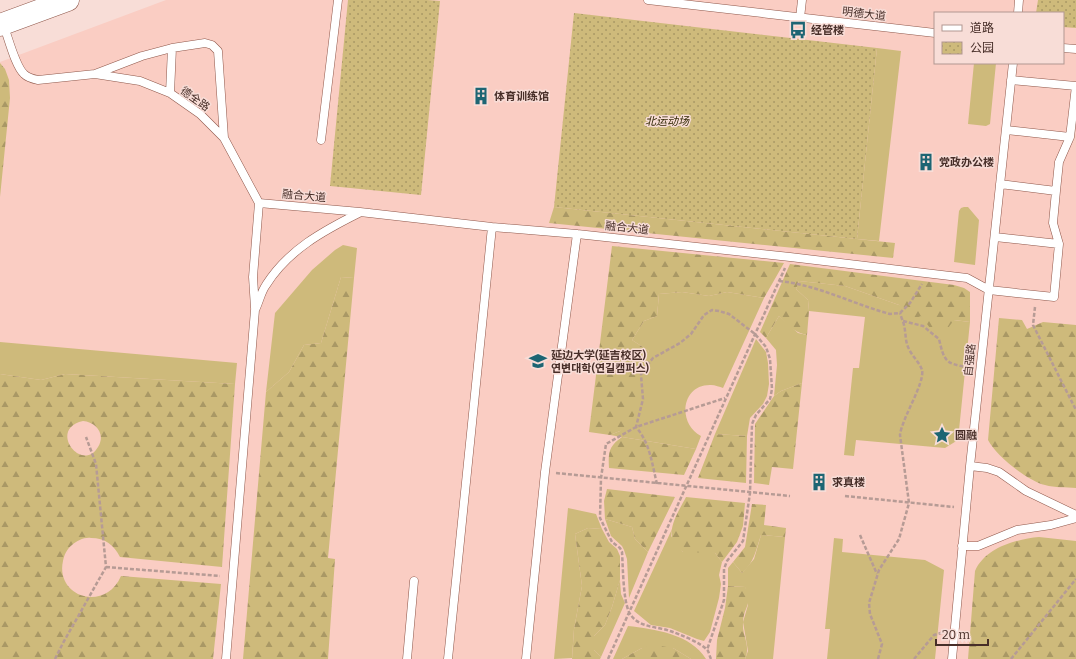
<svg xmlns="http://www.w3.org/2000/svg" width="1076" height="659" viewBox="0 0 1076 659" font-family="Bitter,'Noto Sans SC','Noto Sans KR',serif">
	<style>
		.built { fill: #facdc3; fill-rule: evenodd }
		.green { fill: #ceba7b }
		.forest { fill: url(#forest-firs); fill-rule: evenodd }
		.park { fill: url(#park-dots) }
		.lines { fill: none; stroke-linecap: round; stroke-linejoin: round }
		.service-casing { stroke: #8f574a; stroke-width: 9 }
		.secondary-casing { stroke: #8f574a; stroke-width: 23 }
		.path { stroke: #b69b95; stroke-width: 2.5; stroke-dasharray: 4 2; stroke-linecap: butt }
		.service { stroke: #fff; stroke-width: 8 }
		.secondary { stroke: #fff; stroke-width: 22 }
		.labels { text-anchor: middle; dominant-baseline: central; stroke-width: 3; stroke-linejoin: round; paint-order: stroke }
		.street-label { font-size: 11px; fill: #472e28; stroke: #f8ddd7 }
		.poi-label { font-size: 11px; font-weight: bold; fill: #472e28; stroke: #f8ddd7; text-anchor: start }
		.park-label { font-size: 11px; font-style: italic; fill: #322906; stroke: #f8ddd7 }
	</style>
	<defs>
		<pattern id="forest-firs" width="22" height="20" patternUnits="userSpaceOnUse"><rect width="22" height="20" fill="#ceba7b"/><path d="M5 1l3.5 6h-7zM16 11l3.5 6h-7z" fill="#a99865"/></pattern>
		<pattern id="park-dots" width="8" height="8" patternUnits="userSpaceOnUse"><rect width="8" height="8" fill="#ceba7b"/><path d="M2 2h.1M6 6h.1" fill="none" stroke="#a99865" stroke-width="1.8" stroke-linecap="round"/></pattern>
	</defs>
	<rect width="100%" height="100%" fill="#f8ddd7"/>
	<path class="built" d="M166 0H1076V659H0V62ZM935 13H1063V63H935Z"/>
	<path class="green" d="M877 48 901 51 879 241 857 239Z
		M974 63H996L990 124 986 126 968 124Z
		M964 207H968L979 220 975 265 954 262 959 211 961 208Z
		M343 245 357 248 354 278 341 277 321 343 304 345 289 372 266 392 275 313 312 270 335 250Z
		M799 281 845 286 899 305 921 316 970 322 958 440 945 448 856 440 854 456 844 455 853 368H859L865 317 809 311 808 300 796 289Z
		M682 292 709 296 727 292 764 298 723 388C720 387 715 385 711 385 681 384 677 424 701 436L696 449 610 435 620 431 637 378V369L649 351 632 340 644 321 657 316 659 294Z
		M779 316 798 333 807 335 802 383 781 391 774 396 777 365 776 350 766 338Z
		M756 339 766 352 768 363 769 384 767 396 763 404 750 418 747 436 715 434Z
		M0 342 237 363 235 384 65 374 41 380 0 374Z
		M568 508 596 514 602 529 588 528 575 534 582 586 574 629 572 658 554 659Z
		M605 519 632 527 635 539 648 552 629 598 627 559 624 550 622 546 611 536Z
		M672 529 671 536 683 552H712L715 553 722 562 719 575 721 584 719 598 710 632 704 641 697 639 670 628 651 625 634 611Z
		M761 535 785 537 773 659H745L748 651 743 622 748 605 745 587 728 586V568L733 562 742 573 754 559Z
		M834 538 843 539 842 552 925 560 944 570 935 659H827L830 629H825Z
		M620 580 621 594 625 603 601 657 594 650V636L605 625 612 607Z
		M628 626C654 629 691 634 706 659H691L673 648H642L622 659H613Z"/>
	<path class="forest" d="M0 63 5 69 9 80 10 98 0 197Z
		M554 207 857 239 895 243 893 258 549 223Z
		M612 246 784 263 764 298 727 292 709 296 682 292 659 294 657 316 644 321 632 340 649 351 637 369 639 399 638 408 631 421 620 431 610 435 589 432Z
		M790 264 954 285 964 288 970 292V322L954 320 948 328 933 332 921 316 906 322 899 305 845 286 799 281 796 289 808 300 809 311 807 335C794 332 788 326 779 316L766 338 760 332Z
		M341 277 354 278 328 558 335 559 328 659H243L266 392 289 372 304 345 321 343Z
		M999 318 1022 320 1027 329 1043 322 1076 325V488C1066 487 1055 488 1045 485 1028 481 996 456 988 440Z
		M0 374 41 380 65 374 235 384 222 567 120 557C114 545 105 538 91 538 84 537 77 541 72 545 67 549 64 555 63 561 55 597 105 613 121 576L221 584 213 659H0ZM83 421C96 422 106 434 98 447 82 474 47 429 83 421Z
		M802 383 793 469 772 467 769 485 754 483 755 424 774 396 781 391Z
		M715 434 747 436 746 483 698 478Z
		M622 437 696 449 684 475 609 468C608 452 609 446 622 437Z
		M607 489 675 497 648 552 635 539 632 527 605 519 604 501Z
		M686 497 745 503 743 526 737 542 722 562 715 553 683 552C680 549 676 546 674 543 666 529 680 509 686 497Z
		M752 504 766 505 764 525 786 528 785 537 761 535C756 550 754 563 742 573L733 562 745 547Z
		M588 528 602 529 609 542 617 549 620 556V580L612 607 605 625 594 636V650L601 657 600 659H572L574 629 582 586 575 534Z
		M1039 537 1076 541V659H968L975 571C985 548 1016 539 1039 537Z
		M728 586 745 587C754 604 743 607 743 623 742 636 751 645 745 659H716L717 640 725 608Z
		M654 645 673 648 691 659H622L642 648Z"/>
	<path class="park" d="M348 0H427L440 1 421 195 330 186Z
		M1038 0H1076V28L1063 27V13H1036Z
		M574 13 877 48 857 239 554 207Z"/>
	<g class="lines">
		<g class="service-casing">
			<path id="service" d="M648 0 935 33
				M1018 13 1019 0
				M800 18 802 0
				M3 24C8 36 15 66 24 74 28 78 33 79 38 80L95 74 140 81 170 93 200 114 224 138 259 203 253 277 255 308
				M1063 48 1076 49
				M95 74 142 56 172 48 205 43 212 45 218 51 224 138
				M170 93 172 48
				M1006 130 1070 137
				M321 140 338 0
				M1000 184 1056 191
				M259 203 360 212 492 227 577 234 790 257 967 278 989 290 1054 297 1059 244 1053 223 1056 191 1059 162 1070 137 1076 86 1011 80
				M995 237 1059 244
				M970 466 987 468 999 472 1026 491 1076 515
				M962 546H978L1017 530 1051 525 1076 518
				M226 659 255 310C259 302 261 292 266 285 288 250 323 231 359 213
				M407 659 414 581
				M448 659 492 227
				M526 659 545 472 577 234
				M952 659 970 466 1013 63"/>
		</g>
		<g class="secondary-casing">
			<path id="secondary" d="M0 25 68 0"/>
		</g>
		<path class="path" d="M779 281C818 285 853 304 890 314L900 313 910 303 922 284
			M1035 307 1033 325 1076 410
			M903 321 923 326 939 339C944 360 945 364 967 367
			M556 473 790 496
			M657 484C652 464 650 443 636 427L643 399 641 375 643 370 653 358 680 343 691 334 704 315 712 310 719 311 729 314 755 334 766 347 770 359 772 389 770 399 756 415 752 424 750 493 743 541 727 561 724 569V600L707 650
			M845 496 954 507
			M860 535 877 574
			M106 567 220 576
			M55 659 63 643 106 567 96 464 86 437
			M608 659 785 268
			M711 659C710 657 709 653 708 651 702 643 679 634 670 631 656 626 637 628 629 612 623 599 623 567 622 552L620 548 612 542 600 518 601 478 606 444 636 427 725 398
			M878 659 882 644 870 614 869 603 879 570 899 539 909 503 900 435C902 418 925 383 922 370 920 363 912 356 909 349 905 342 906 333 904 325 903 321 901 317 900 313
			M914 659 934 635 941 633
			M1011 659 1076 579"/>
		<use href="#service" class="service"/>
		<use href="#secondary" class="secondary"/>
	</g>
	<defs>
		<g id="bus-bare" transform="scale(1.38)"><path d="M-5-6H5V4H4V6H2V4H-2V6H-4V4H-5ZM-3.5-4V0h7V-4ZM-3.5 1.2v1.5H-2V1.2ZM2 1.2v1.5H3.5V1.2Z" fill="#1d6573" stroke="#f8ddd7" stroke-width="2.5" paint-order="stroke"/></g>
		<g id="building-bare" transform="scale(1.38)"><path d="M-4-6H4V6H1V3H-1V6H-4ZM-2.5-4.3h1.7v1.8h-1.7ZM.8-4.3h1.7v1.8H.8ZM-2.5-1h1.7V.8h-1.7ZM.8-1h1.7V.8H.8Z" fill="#1d6573" stroke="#f8ddd7" stroke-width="2.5" paint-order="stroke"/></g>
		<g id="university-bare" transform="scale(1.38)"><path d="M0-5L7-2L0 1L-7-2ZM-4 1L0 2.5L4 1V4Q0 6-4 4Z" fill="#1d6573" stroke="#f8ddd7" stroke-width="2.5" paint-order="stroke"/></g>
		<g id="sight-bare" transform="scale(1.38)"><path d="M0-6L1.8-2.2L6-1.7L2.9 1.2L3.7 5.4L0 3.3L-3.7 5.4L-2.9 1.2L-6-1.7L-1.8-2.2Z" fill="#1d6573" stroke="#f8ddd7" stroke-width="2.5" paint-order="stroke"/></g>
	</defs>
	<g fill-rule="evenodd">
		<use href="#bus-bare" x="798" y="30"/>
		<use href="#building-bare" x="481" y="96"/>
		<use href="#building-bare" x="926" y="162"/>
		<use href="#university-bare" x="538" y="361"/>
		<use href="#sight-bare" x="942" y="435"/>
		<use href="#building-bare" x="819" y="482"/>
	</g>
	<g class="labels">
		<g class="street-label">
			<text transform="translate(864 14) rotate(7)">明德大道</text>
			<text transform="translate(195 99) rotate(36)">德全路</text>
			<text transform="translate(304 196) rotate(5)">融合大道</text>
			<text transform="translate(627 228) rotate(6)">融合大道</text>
			<text transform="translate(970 360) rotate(-84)">自强路</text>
		</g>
		<g class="poi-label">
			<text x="811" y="30">经管楼</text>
			<text x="494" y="96">体育训练馆</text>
			<text x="939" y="162">党政办公楼</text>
			<text x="551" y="355">延边大学(延吉校区)<tspan x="551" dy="13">연변대학(연길캠퍼스)</tspan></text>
			<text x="955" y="435">圆融</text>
			<text x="832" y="482">求真楼</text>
		</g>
		<g class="park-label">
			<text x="667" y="121">北运动场</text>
		</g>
	</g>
	<rect x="934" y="12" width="130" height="52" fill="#f8ddd7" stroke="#b19791"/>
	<rect x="942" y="25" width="20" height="6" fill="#ffffff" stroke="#b19791"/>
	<text x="970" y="32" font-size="12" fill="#472e28">道路</text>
	<rect x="942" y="42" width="20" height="12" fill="url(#park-dots)" stroke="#b19791"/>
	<text x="970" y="52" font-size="12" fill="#472e28">公园</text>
	<path d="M936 639v6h52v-6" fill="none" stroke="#472e28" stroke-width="2"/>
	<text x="942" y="639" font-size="12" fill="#472e28" stroke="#f8ddd7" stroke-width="3" paint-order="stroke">20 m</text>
</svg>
